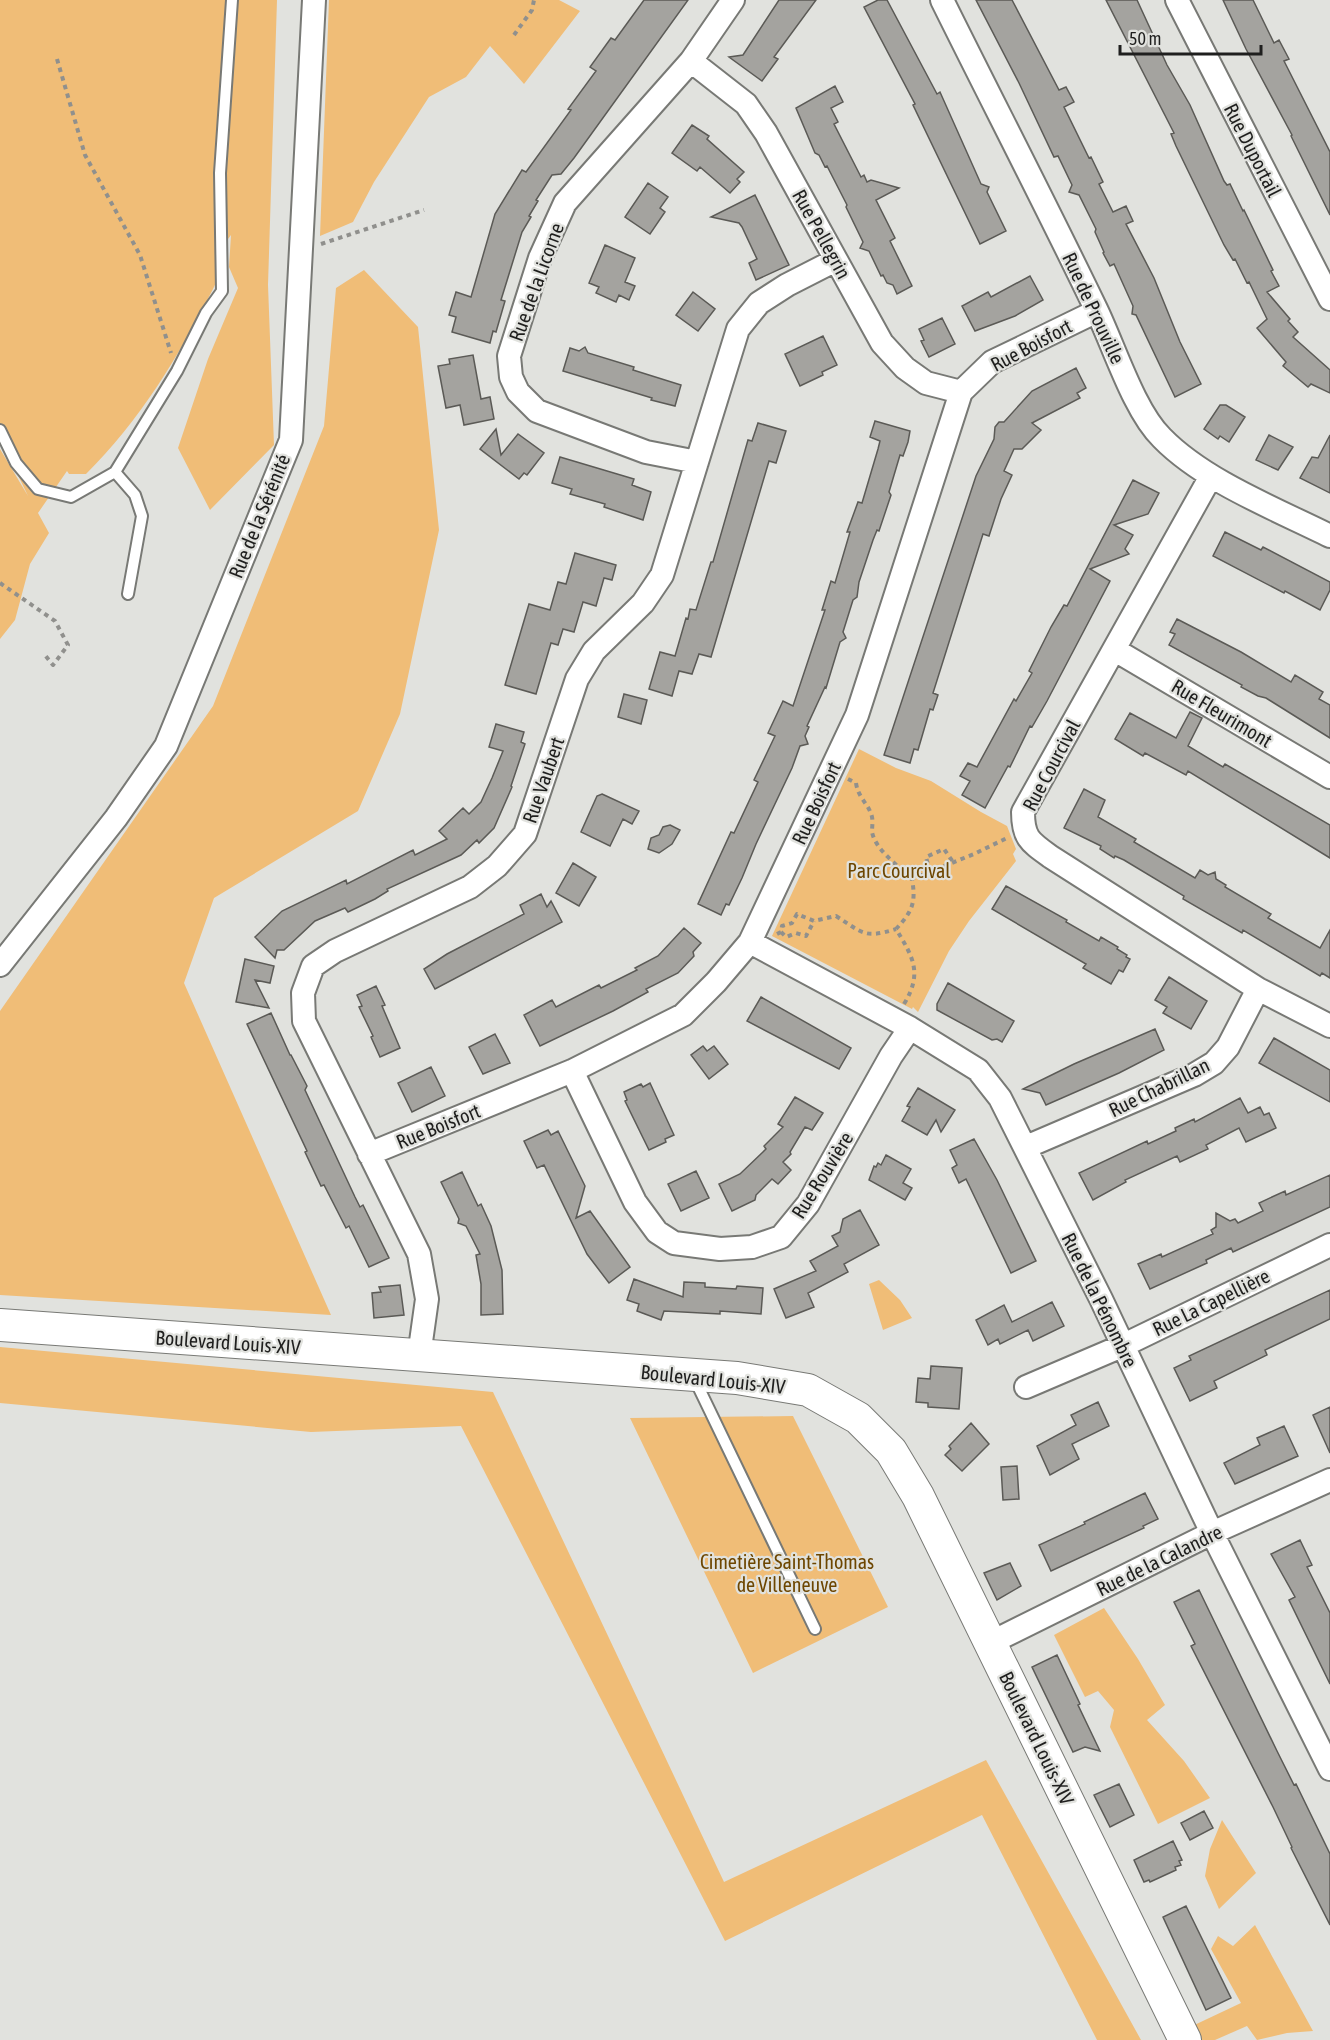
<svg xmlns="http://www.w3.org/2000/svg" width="1330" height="2040" viewBox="0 0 1330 2040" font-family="'Asap Condensed',sans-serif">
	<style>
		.green { fill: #f0bd77 }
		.building { fill: #a4a39f; stroke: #5b5a56; stroke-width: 1.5 }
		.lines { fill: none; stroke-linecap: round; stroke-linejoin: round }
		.service-casing { stroke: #787975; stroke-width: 14 }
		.minor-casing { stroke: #787975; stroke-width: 26 }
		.secondary-casing { stroke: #787975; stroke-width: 34 }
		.path { stroke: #90908d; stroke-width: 4; stroke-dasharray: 4.5 4.5; stroke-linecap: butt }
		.service { stroke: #fff; stroke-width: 10 }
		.minor { stroke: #fff; stroke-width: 22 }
		.secondary { stroke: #fff; stroke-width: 32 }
		.labels { text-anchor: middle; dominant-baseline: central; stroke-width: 4.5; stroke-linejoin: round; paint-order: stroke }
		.street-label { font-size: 20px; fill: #1f1f1e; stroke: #e1e2de }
		.park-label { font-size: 20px; fill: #6d4600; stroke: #e1e2de }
	</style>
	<rect width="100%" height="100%" fill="#e1e2de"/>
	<path class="green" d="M0 0H277L268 285 274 445 210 510 178 448 208 359 238 288 229 267 231 235C227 241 219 248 218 254 214 269 222 272 213 289 179 356 139 422 86 474H69L67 471 38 513 49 533 30 564 15 620 0 639V449L28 496 0 438Z
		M329 0H559L580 11 524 84 490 46 466 77 429 97 374 182 353 222 320 236Z
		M364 270 418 327 439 530 400 714 358 811 214 898 184 983 331 1315 0 1295V1011L213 706 324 426 336 288Z
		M859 749 896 768 931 781 981 812 1007 826 1016 849 1013 854 1016 861 969 921 949 951 918 1012 913 1007 912 1009 772 936Z
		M879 1280 900 1300 912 1318 883 1330 869 1284Z
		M0 1347 493 1392 724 1882 986 1760 1141 2040H1097L982 1815 725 1941 461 1426 311 1432 0 1403Z
		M793 1416 888 1607 753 1673 630 1418Z
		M1104 1608 1138 1659 1165 1705 1147 1720 1184 1761 1210 1798 1158 1824 1110 1727 1114 1710 1098 1691 1085 1697 1054 1635Z
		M1222 1820 1256 1873 1219 1909 1205 1876 1210 1849Z
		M1255 1925 1313 2031 1287 2033 1257 2040 1247 2026 1215 2040H1193L1188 2028 1241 2003 1211 1949 1218 1936 1233 1946Z"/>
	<path class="building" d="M644 0H688L574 158 561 174 552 175 536 200 538 201 529 216 531 217 522 232 501 300 505 301 496 332 493 331 490 343 452 332 456 317 449 315 456 292 471 297 495 214 522 170 526 172 571 110 568 109 596 71 590 67 611 38 615 40Z
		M779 0H816L774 57 778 59 762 81 729 57 743 55Z
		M878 0H887L937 94 940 92 981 184 989 187 987 192 1006 231 980 244 913 105 915 104 864 7Z
		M976 0H1012L1059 90 1066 87 1074 102 1064 107 1089 158 1091 157 1103 182 1099 184 1113 212 1126 206 1133 221 1126 224 1154 278 1180 342 1201 384 1175 397 1136 315 1132 314 1133 306 1114 264 1110 266 1103 253 1104 252 1095 232 1096 229 1079 195 1069 192 1072 185 1058 156 1054 157 1019 83Z
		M1106 0H1137L1167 65 1190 105 1224 181 1227 185 1230 184 1243 211 1244 210 1273 270 1271 271 1279 286 1267 292 1290 319 1288 321 1298 332 1293 337 1330 370V393L1311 384 1308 387 1283 366 1286 362 1257 328 1267 319 1249 282 1247 283 1235 259 1233 260 1224 245 1176 146 1171 134 1174 133Z
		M1223 0H1253L1274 43 1279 40 1289 59 1284 61 1330 152V215L1291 136 1292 135 1246 49Z
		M835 86 843 102 831 108 838 122 834 124 861 177 864 175 867 182 871 180 899 188 876 200 895 238 890 241 912 286 897 294 893 285 887 283 883 275 881 276 869 251 860 248 863 242 846 207 847 205 827 166 825 167 819 155 815 153 796 108Z
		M692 125 709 136 707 139 744 172 737 179 740 182 730 193 700 167 697 171 672 153Z
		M648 183 668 197 660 208 665 212 650 234 625 217Z
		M755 195 789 265 756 280 749 263 757 259 742 227 739 223 711 217Z
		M605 245 635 258 625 282 635 286 629 300 619 295 616 302 596 293 599 287 589 283Z
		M1030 276 1043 300 1015 316 975 331 962 306 988 292 991 297Z
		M693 292 715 309 698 331 676 315Z
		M942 318 955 344 929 357 921 341 924 340 919 329Z
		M823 336 837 365 822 372 823 375 800 386 785 354Z
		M585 347 588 353 634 367 633 370 681 385 675 406 651 400 652 398 563 371 570 348 579 351Z
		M473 355 481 399 490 397 494 419 464 425 460 405 446 408 438 366 450 364 449 359Z
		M1076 368 1086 388 1077 393 1080 398 1032 423 1041 430 1022 449H1014L1004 471 1012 475 1001 499 989 536 983 534 933 693 938 695 933 710 930 709 918 750 914 749 910 763 884 755 976 476 994 439 995 427 999 422H1004L1032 391Z
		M1220 405H1226L1245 417 1229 442 1220 436 1218 439 1204 429Z
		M875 421 910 431 908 442 903 456 900 455 889 492 891 495 879 531 877 530 873 540 859 582 857 597 853 600 843 632 846 638 840 642 826 688 825 687 807 726 809 727 805 736 808 744 800 746 792 768 756 844 742 878 729 905 726 904 721 915 698 904 731 832 734 833 758 782 754 780 775 736 768 733 783 701 793 706 825 610H822L831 581 835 583 850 532H847L858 502 862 503 878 449 880 441 870 437Z
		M758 423 786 431 776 463 769 461 711 657 699 654 692 674 679 671 672 696 649 689 660 652 675 656 686 618 688 619 690 609 696 610 711 562H713L748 440 752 441Z
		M496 429 501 455 518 434 544 453 527 475 524 473 519 479 480 449Z
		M1269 435 1293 447 1278 470 1256 460Z
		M1330 435V493L1300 478 1312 457 1318 458Z
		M560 457 634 479 632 485 651 492 643 520 604 507 605 504 570 494 572 489 552 483Z
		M1133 480 1159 493 1148 514 1114 525 1133 535 1125 549 1129 554 1090 569 1110 581 1047 701 1032 727 1030 726 1010 767 1008 766 985 808 962 795 970 781 960 776 968 763 977 767 1014 699 1016 701 1032 673 1029 671 1051 627 1064 605 1067 606Z
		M1225 532 1261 550 1263 547 1330 582V590L1320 610 1285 591 1284 593 1213 556Z
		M575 553 616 565 612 580 604 578 596 606 583 602 574 632 563 629 558 645 551 643 536 694 505 685 529 604 550 610 558 582 566 584Z
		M1177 619 1241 652 1291 682 1295 675 1323 692 1319 699 1330 705V738L1266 698 1258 696 1241 687 1242 685 1169 645 1175 634 1170 632Z
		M624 694 647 700 641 724 618 717Z
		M1190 712 1202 718 1188 746 1223 767 1225 764 1330 825V858L1188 771 1186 775 1145 753 1143 756 1115 739 1130 713 1176 738Z
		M496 724 524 732 521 742 525 744 511 786 512 787 494 828 479 843 477 840 461 855 387 889 388 891 375 899 348 912 345 908 315 921 284 950H277L275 958 255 937 282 911 346 880 347 884 413 850 415 855 447 839 439 831 463 808 469 814 481 802 492 778 503 751 489 747Z
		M1084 789 1105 800 1098 817 1136 839 1134 842 1195 878 1200 870 1208 875 1215 872 1216 879 1226 885 1225 887 1271 914 1268 918 1320 948 1330 930V978L1322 973 1320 976 1243 930 1242 933 1183 899 1184 896 1124 860 1115 856 1114 858 1100 849 1101 846 1064 828Z
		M602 794 639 811 632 824 623 819 610 846 581 832 597 796Z
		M670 825 680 830 672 844 659 853 648 849 651 838 659 835 663 827Z
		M573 863 596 877 579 906 556 893Z
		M1006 886 1067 920 1066 922 1099 941 1101 937 1118 947 1117 949 1127 955 1126 957 1130 959 1123 972 1119 970 1111 984 1083 968 1086 964 992 909Z
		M541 894 547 907 551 901 562 922 435 989 424 969 447 954 524 914 520 905Z
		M684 928 701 943 693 952 694 956 678 973 646 989 648 992 613 1011 540 1046 524 1015 552 1000 556 1007 599 985 601 988 637 970 635 968 658 956Z
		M245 959 274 966 270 983 255 980 269 1008 236 1002Z
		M1169 977 1207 1001 1191 1029 1163 1013 1167 1007 1155 1000Z
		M948 983 1014 1021 1002 1042 997 1039 992 1040 937 1010V1004Z
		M376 986 385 1005 382 1006 400 1048 380 1057 371 1037 373 1036 359 1007 362 1006 357 995Z
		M761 997 851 1048 839 1069 747 1021Z
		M271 1013 290 1055H291L307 1086 305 1090 355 1197 360 1207 363 1205 389 1258 369 1267 349 1226 346 1228 324 1185 321 1186 305 1152 307 1151 247 1024Z
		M1155 1029 1164 1050 1119 1073 1046 1105 1040 1093 1023 1089 1074 1064Z
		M495 1034 510 1063 483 1074 469 1047Z
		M1274 1038 1330 1070V1102L1259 1063Z
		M703 1046 707 1051 714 1046 728 1064 709 1079 691 1055Z
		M431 1067 445 1096 412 1112 398 1083Z
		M650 1083 674 1135 665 1139 666 1142 649 1150 625 1101 627 1100 624 1092 641 1084 643 1087Z
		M918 1088 955 1110 941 1132 936 1120 927 1135 902 1121 910 1107 907 1106Z
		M795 1097 823 1113 812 1130 805 1127 790 1152 791 1154 783 1162 791 1170 778 1184 772 1179 756 1195 755 1200 732 1211 719 1184 740 1174 766 1149 764 1146 783 1127 778 1124Z
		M1240 1098 1248 1113 1260 1107 1264 1115 1269 1113 1276 1128 1246 1142 1239 1128 1206 1145 1208 1149 1180 1162 1177 1156 1125 1180 1126 1182 1093 1200 1079 1173 1147 1141 1148 1144 1176 1131 1175 1128 1194 1119 1195 1122Z
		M548 1130 551 1135 558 1131 585 1186 576 1218 590 1211 630 1267 609 1283 587 1254 544 1165 537 1168 524 1141Z
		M974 1139 997 1180 1036 1261 1011 1273 966 1179 959 1183 952 1168 957 1165 950 1150Z
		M886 1155 911 1169 903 1183 912 1188 905 1200 869 1180 874 1166 876 1167 878 1163 881 1165Z
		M696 1171 709 1198 681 1211 668 1184Z
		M462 1172 478 1206 481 1204 491 1226 502 1270 503 1314 481 1315V1284L476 1255 480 1254 466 1226 458 1223 459 1219 441 1182Z
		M1330 1175V1207L1233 1252 1231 1248 1206 1260 1207 1263 1150 1289 1138 1264 1161 1254 1162 1257 1213 1234 1211 1230 1216 1227V1213L1230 1221 1235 1219 1238 1223 1263 1211 1259 1203 1285 1191 1286 1195Z
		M860 1210 879 1245 844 1264 848 1272 808 1293 814 1307 786 1318 774 1289 816 1271 810 1261 838 1246 832 1236 840 1232 843 1219Z
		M634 1279 683 1297 684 1282 705 1283V1287L736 1289 737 1286 763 1288 761 1314 720 1311V1314L664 1311 661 1320 637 1311 639 1304 627 1300Z
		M400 1285 404 1315 374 1318 372 1293 381 1292 379 1287Z
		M1330 1290V1319L1265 1350 1267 1355 1214 1381 1217 1388 1190 1401 1174 1368 1191 1360 1189 1356Z
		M1052 1302 1064 1326 1033 1341 1028 1330 1000 1344 998 1339 988 1345 976 1320 1004 1305 1012 1322Z
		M931 1366 962 1368 959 1409 928 1407V1403L916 1402 918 1378 930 1379Z
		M1098 1402 1109 1426 1072 1444 1079 1459 1050 1475 1037 1446 1076 1425 1071 1415Z
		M1330 1407V1453L1313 1415Z
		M971 1423 989 1444 962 1471 945 1455 951 1449 949 1446Z
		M1284 1426 1298 1456 1235 1484 1224 1463 1260 1445 1257 1438Z
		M1017 1466 1019 1499 1003 1500 1001 1467Z
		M1145 1493 1158 1519 1143 1526 1144 1528 1051 1571 1039 1545 1085 1524 1084 1522Z
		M1300 1540 1312 1565 1307 1567 1330 1613V1684L1289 1600 1295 1597 1271 1554Z
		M1010 1563 1021 1586 997 1600 984 1573Z
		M1199 1590 1277 1751 1294 1785 1296 1784 1330 1854V1925L1291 1848 1292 1847 1273 1807 1191 1646 1195 1644 1174 1602Z
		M1057 1655 1080 1704 1078 1705 1100 1751 1085 1747 1073 1752 1032 1667Z
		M1119 1784 1134 1815 1110 1827 1094 1795Z
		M1204 1811 1213 1828 1190 1840 1181 1823Z
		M1173 1841 1182 1860 1179 1861 1181 1865 1175 1867 1176 1870 1150 1882 1149 1880 1144 1882 1134 1860Z
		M1186 1906 1231 1998 1206 2010 1163 1917Z"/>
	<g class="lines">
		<g class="service-casing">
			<path id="service" d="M0 430 16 463 38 489 71 497 115 472 177 371 206 313 222 291 220 173 232 0
				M115 472 135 495 142 516 128 594
				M695 1380 815 1629"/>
		</g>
		<g class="minor-casing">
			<path id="minor" d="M942 0C993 103 1046 205 1096 309 1114 346 1134 411 1162 438 1204 481 1276 509 1330 536
				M1177 0 1330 299
				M691 61 746 104 766 133 882 343 905 368 926 383 961 392
				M697 462 646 452 537 411 518 392 511 377 509 356 540 258 565 203 691 61 733 0
				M1211 476 1023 812C1023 838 1030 842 1051 857L1258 989 1330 1026
				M1115 650 1330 777
				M750 942 910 1028 978 1070 1000 1098 1101 1299 1212 1533 1330 1769
				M0 965 116 818 166 746 291 440 314 0
				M572 1071 635 1202 657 1232 674 1243 720 1249 752 1247 781 1237 808 1204 891 1056 910 1028
				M1026 1147 1194 1075 1214 1063 1228 1047 1258 989
				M369 1154 572 1071 683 1015 716 982 750 942 857 715 961 392 992 362 1097 311
				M419 1356 427 1299 419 1254 304 1021 303 993 313 966 335 951 470 887 497 866 525 834 577 679 594 651 643 603 662 575 738 329 759 303 787 285 836 260
				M1026 1387 1122 1346 1330 1245
				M990 1643 1212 1533 1330 1480"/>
		</g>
		<g class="secondary-casing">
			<path id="secondary" d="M0 1325 737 1378 808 1390 858 1418 891 1451 918 1496 1185 2040"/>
		</g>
		<path class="path" d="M514 35 532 10 534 0
			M57 59 85 155 140 255 171 353
			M321 244 424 210
			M0 583 55 621 68 645 53 665 45 655
			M848 779 856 783C858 798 869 804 872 817 873 822 872 827 872 832 876 851 898 865 912 879
			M930 872 926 857 944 849 953 862
			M781 932 786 937 796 933 806 936 814 921
			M777 934 781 932 782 926 792 923 797 914 814 921 836 916C863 933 864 939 896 929
			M904 1004C923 973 913 957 896 929 913 911 916 902 912 879L974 854 1007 838"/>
		<use href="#service" class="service"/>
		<use href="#minor" class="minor"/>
		<use href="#secondary" class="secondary"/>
	</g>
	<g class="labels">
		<g class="street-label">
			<text transform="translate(1253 150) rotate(63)">Rue Duportail</text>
			<text transform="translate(822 234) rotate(61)">Rue Pellegrin</text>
			<text transform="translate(536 282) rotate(-70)">Rue de la Licorne</text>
			<text transform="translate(1094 308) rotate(65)">Rue de Prouville</text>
			<text transform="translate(1031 345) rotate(-28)">Rue Boisfort</text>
			<text transform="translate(259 516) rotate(-68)">Rue de la Sérénité</text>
			<text transform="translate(1222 713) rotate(31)">Rue Fleurimont</text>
			<text transform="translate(1051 765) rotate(-62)">Rue Courcival</text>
			<text transform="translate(543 780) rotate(-71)">Rue Vaubert</text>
			<text transform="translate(816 803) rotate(-65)">Rue Boisfort</text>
			<text transform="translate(1159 1087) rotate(-26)">Rue Chabrillan</text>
			<text transform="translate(438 1126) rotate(-22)">Rue Boisfort</text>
			<text transform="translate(822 1175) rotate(-58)">Rue Rouvière</text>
			<text transform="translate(1100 1300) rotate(64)">Rue de la Pénombre</text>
			<text transform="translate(1211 1302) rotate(-26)">Rue La Capellière</text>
			<text transform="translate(228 1342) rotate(4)">Boulevard Louis-XIV</text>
			<text transform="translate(713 1379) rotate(6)">Boulevard Louis-XIV</text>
			<text transform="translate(1159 1560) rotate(-26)">Rue de la Calandre</text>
			<text transform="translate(1037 1738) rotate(64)">Boulevard Louis-XIV</text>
		</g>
		<g class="park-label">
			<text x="899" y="870">Parc Courcival</text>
			<text x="787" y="1561">Cimetière Saint-Thomas<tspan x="787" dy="23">de Villeneuve</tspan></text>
		</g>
	</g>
	<path d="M1120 45v9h141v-9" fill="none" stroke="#1f1f1e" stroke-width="3"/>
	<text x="1129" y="45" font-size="18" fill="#1f1f1e" stroke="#e1e2de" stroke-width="4.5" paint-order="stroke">50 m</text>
</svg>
